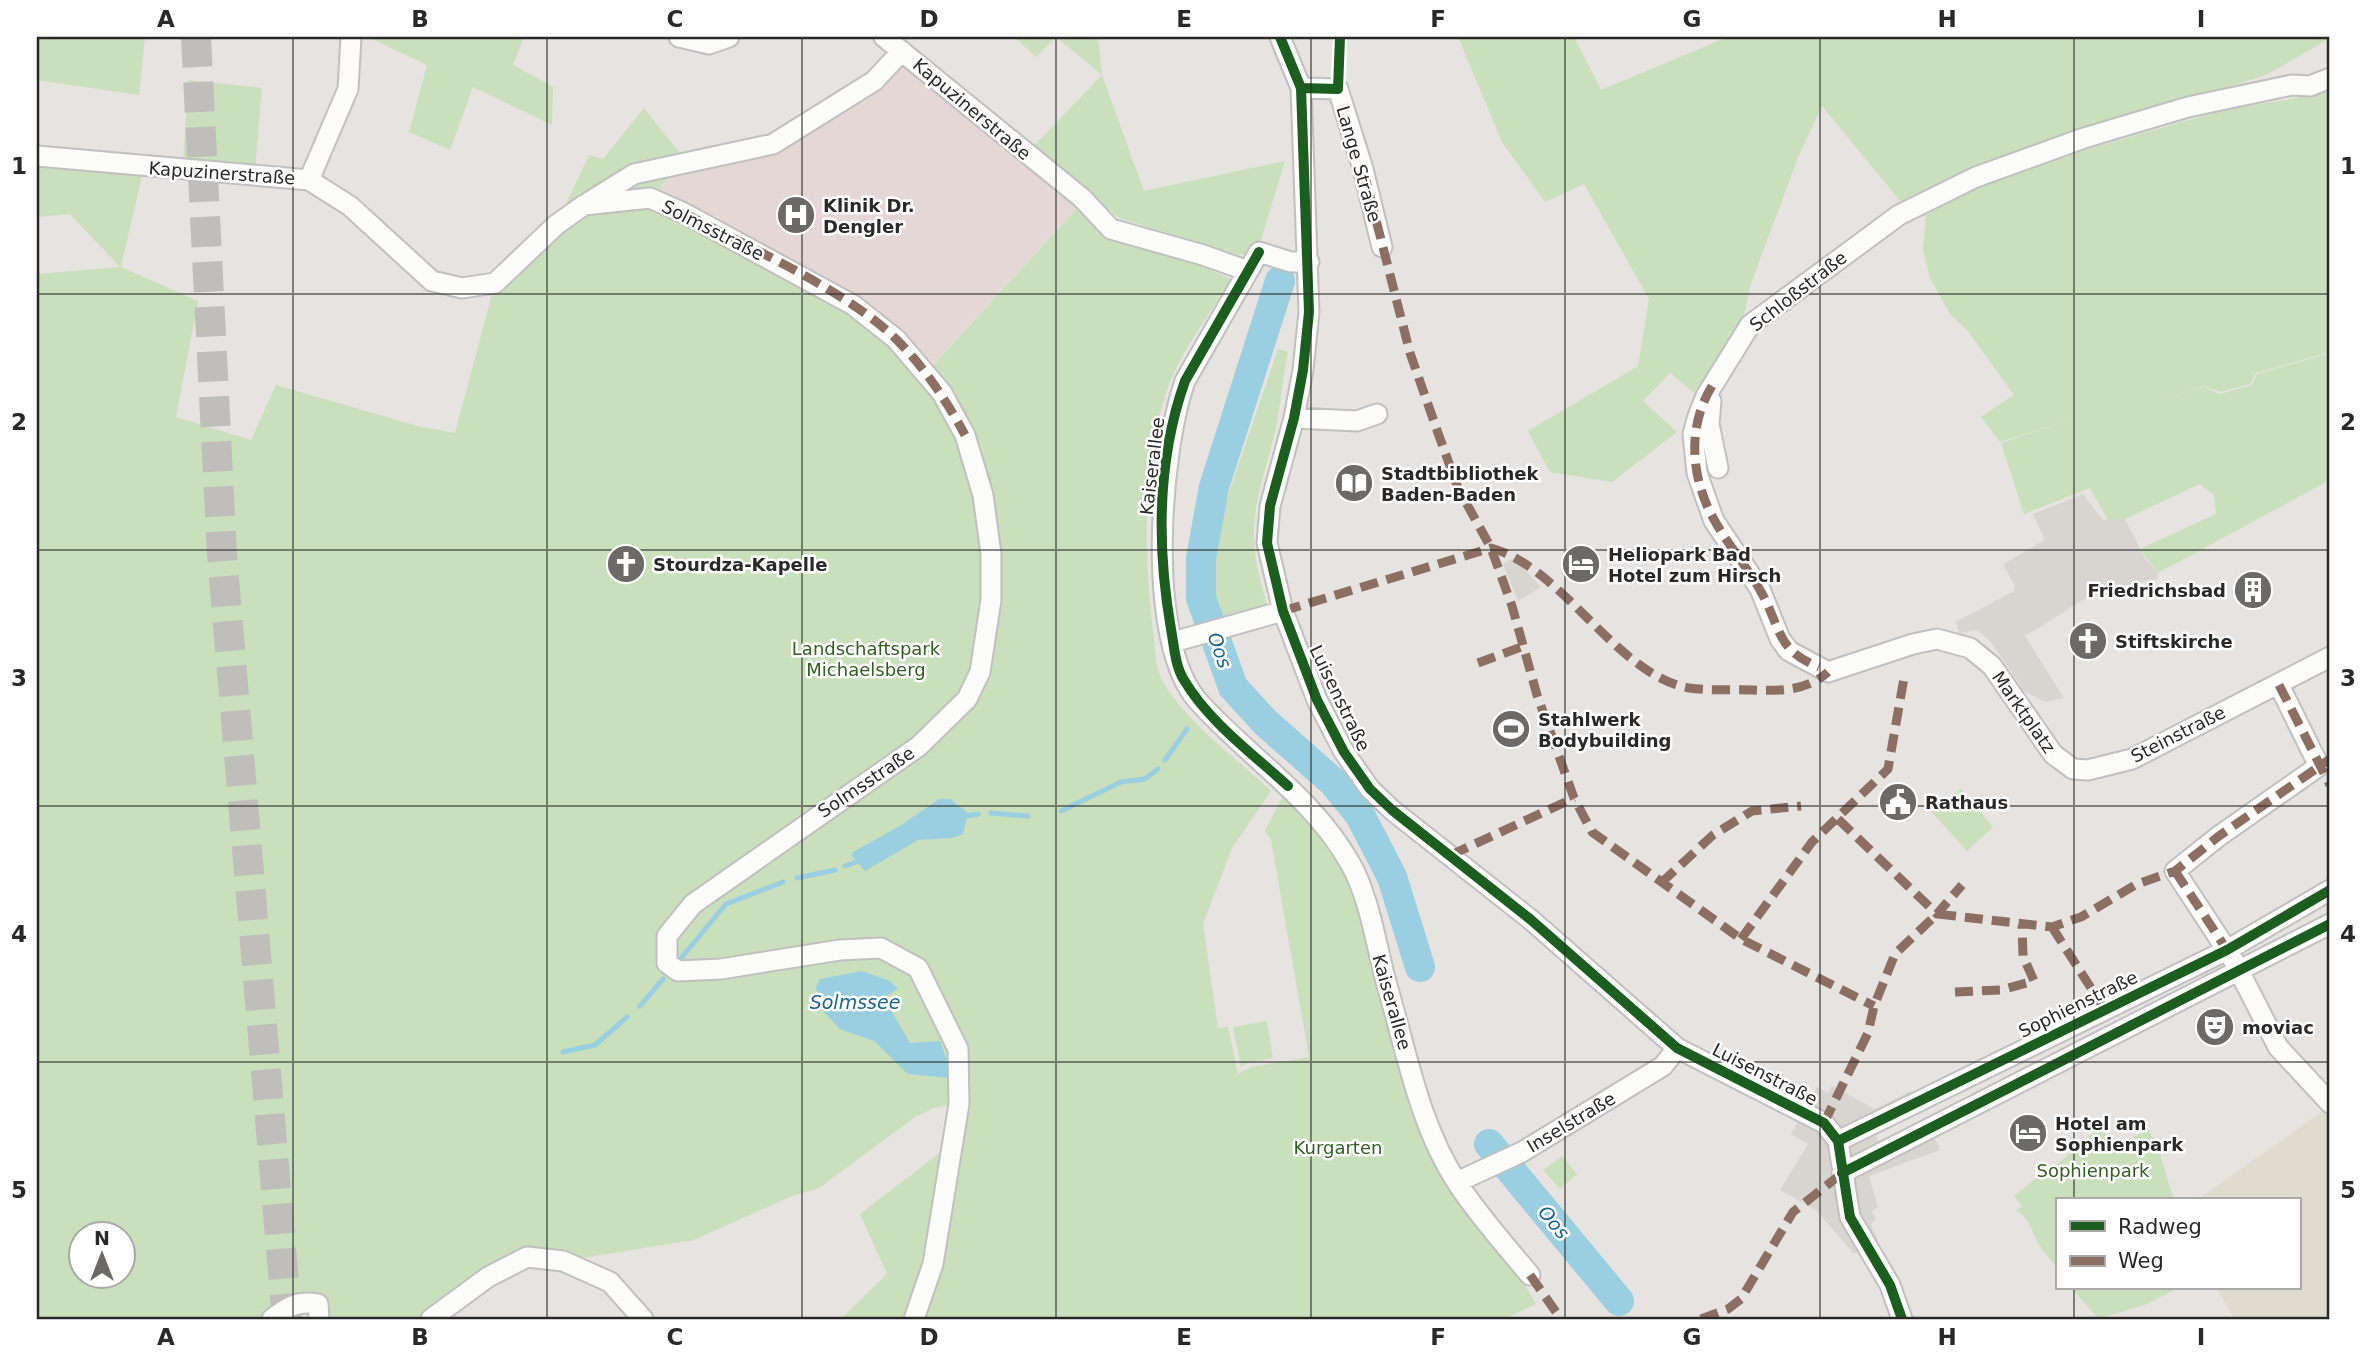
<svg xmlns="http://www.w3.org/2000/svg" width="2367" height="1356" viewBox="0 0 2367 1356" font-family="'DejaVu Sans',sans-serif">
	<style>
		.education { fill: #e0dbcf }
		.medical { fill: #e4d7d6 }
		.green { fill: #cadfbc; fill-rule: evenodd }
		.plaza { fill: #d8d5d1 }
		.water { fill: #9acee1 }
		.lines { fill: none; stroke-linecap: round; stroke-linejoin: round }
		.stream { stroke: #9acee1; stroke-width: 5 }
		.river { stroke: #9acee1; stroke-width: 30 }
		.primary-tunnel { stroke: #c0bebb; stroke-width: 30; stroke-dasharray: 30 15; stroke-linecap: butt }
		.minor-casing { stroke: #c1bfc0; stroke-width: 23 }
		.minor { stroke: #fbfbfa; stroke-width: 19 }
		.quiet { stroke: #8d6e63; stroke-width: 9; stroke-dasharray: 18 9; stroke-linecap: butt }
		.cycleway-casing { stroke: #fff; stroke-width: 15 }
		.cycleway { stroke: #1b5e20; stroke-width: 10 }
		.grid { fill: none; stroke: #292929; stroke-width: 2; stroke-opacity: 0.55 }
		.labels { text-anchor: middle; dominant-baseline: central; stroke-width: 5; stroke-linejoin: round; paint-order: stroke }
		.street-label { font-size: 18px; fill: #292929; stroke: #fff }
		.poi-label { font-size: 18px; font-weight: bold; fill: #292929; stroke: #fff; text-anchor: start }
		.park-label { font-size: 18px; fill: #2e5e21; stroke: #fff }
		.water-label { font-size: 19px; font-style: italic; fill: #1b648b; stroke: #fff }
		.neatline { fill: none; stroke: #292929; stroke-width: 2.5 }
		.grid-label { font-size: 23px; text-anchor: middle; font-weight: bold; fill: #292929 }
	</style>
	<rect width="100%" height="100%" fill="#e6e3e0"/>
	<path class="education" d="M2330 1106V1319H2234L2217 1288H2299V1200H2197Z"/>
	<path class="medical" d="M902 51 1079 205 924 374 652 197 684 164 779 146 821 125Z"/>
	<path class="green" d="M37 37H145L139 95 37 80Z
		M368 37H524L513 65 553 87 552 125 473 87 450 150 409 132 427 65Z
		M1015 37H1098L1102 75 1144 191 1285 161 1261 240 1246 255H1239L1119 218 1031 149 1102 75 1056 37 1036 57Z
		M1458 37H1574L1601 90 1728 37H2330V44L2327 40 2266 75 1973 169 1901 202 1822 106 1799 155 1751 283 1742 325 1694 393 1670 373 1643 401 1677 432 1612 482 1550 472 1528 431 1638 366 1649 299 1584 184 1545 202 1502 142Z
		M188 80 262 88 255 169 183 164Z
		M2330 87V352L2256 373 2250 384 2220 392 2205 386 2158 400 2204 387 2220 394 2252 385 2257 374 2330 353V480L2158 573 2140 549 2216 514 2214 495 2200 484 2125 519 2109 522 2090 488 2024 514 2001 443 2072 419 2000 442 1981 417 2014 395 1967 330 1950 314 1930 278 1923 250 1926 216C1969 175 2046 160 2103 145 2146 133 2188 119 2232 109 2264 102 2300 101 2330 87Z
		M644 108 685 160 650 199 849 311 924 375 1079 206 1116 238 1197 264 1231 279C1208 317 1177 356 1164 399 1142 473 1144 554 1153 630 1155 647 1155 667 1163 682 1186 722 1237 759 1271 791L1232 848 1203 924 1218 1028 1228 1027 1238 1074 1251 1067 1309 1057 1271 840 1265 831 1288 786 1351 863 1421 1104 1536 1304 1504 1319H841L887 1274 860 1214 954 1142 959 1104 934 1108 915 1117 819 1188 792 1196 694 1240 563 1261 527 1257 431 1319H319L318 1304 272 1319H37V274L120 267 70 214 37 217V156L144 167 121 267 198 301 176 417 251 440 276 385 421 427 455 433 495 283 556 225 589 155 603 159ZM80 1234H122V1276H80Z
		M1278 349 1288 352C1283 376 1281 402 1276 427 1258 502 1241 527 1268 606L1223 619 1212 590 1218 525Z
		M1961 789 1993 827 1967 851 1931 811Z
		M1267 1021 1273 1058 1248 1063 1241 1067 1233 1027Z
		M2101 1125 2114 1148 2148 1129 2158 1148 2174 1200H2057V1268C2051 1259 2040 1249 2036 1239 2031 1229 2029 1216 2016 1211L2022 1206 2014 1196 2044 1172 2047 1174Z
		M1562 1156 1577 1174 1560 1189 1543 1170Z
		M2071 1288H2178L2147 1304 2099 1319Z"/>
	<path class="plaza" d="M2083 494 2103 520 2125 519 2145 558 2158 573 2157 579 2099 590 2025 636 2064 698 2045 702 2025 692 1991 642 1977 630 1959 633 1956 622 2014 591 2015 586 2003 564 2045 540 2033 514Z
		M1514 558 1541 587 1518 601 1503 564Z
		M1832 1086 1875 1109 1911 1091 1919 1106 1876 1132 1877 1139 1882 1143 1928 1123 1940 1150 1869 1176 1878 1207 1872 1211 1876 1219 1871 1225 1878 1240 1854 1254 1816 1210 1780 1190 1808 1144 1791 1134 1817 1087 1828 1093Z"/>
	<path class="water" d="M939 799H950L968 813 963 834 952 838 918 840 865 871 852 856 853 852 900 826Z
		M862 971 890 981 898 989 883 997 910 1043 940 1041 951 1072 949 1078 908 1074 874 1041 840 1029 820 1008 816 987 820 979Z"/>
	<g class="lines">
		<path class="stream" d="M1222 694 1233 687
			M1165 760 1187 729
			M1061 811 1121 782 1145 779 1158 769
			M991 813 1028 816
			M967 816 978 814
			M845 866 857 862
			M797 878 835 870
			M682 957 726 904 783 882
			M640 1006 663 979
			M563 1052 595 1045 627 1017"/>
		<path class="river" d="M1280 281 1214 487 1201 558V598L1233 687 1265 722 1333 782 1360 815 1392 877 1420 967
			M1489 1144 1619 1301"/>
		<path class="primary-tunnel" d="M196 37 222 555 287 1319"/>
		<g class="minor-casing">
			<path id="minor" d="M679 37 709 44 729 37
				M884 37 1082 198 1111 229 1203 255 1248 271
				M1280 37 1301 88 1309 312 1303 370 1294 418 1270 506 1267 543 1283 611 1317 700 1344 752 1370 789 1392 810 1530 919 1677 1048 1824 1123 1838 1141 1850 1217 1890 1285 1902 1319
				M2330 78 2310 86 2292 85 2188 107 2084 138 1976 177 1899 215 1750 325 1706 396 1698 416 1693 434 1697 473 1714 521 1760 589 1780 639 1789 651 1828 672 1913 644 1937 639 1970 648 1992 666 2053 754 2073 769 2088 770 2132 759 2330 657
				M1301 88 1338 89 1363 169 1382 247
				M37 156 309 180 350 206 432 281 462 288 495 283 556 225 584 205 650 198 684 213 853 305 896 339 942 393 965 435 983 495 991 554V600L980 672 967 699 919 746 693 904 667 936V963L678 971 721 969 840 950 881 948 918 968 958 1049 959 1104 933 1264 914 1319
				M309 180 348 89 351 37
				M589 202 634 174 773 144 874 81 902 51
				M1309 262H1291L1259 252 1185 381C1160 453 1145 641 1198 701 1247 756 1313 797 1350 863 1370 897 1377 951 1388 989 1407 1054 1420 1127 1458 1184 1479 1216 1505 1245 1530 1275
				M1711 401 1709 424 1718 468
				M1294 418 1357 421 1377 414
				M1173 642 1283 611
				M2279 685 2319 766 2219 836 2175 871 2234 961 2278 1047 2330 1103
				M1838 1141 2227 950 2330 890
				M1842 1173 2330 924
				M1457 1182 1522 1152 1663 1066 1677 1048
				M272 1319C287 1307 298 1300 318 1304L319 1319
				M431 1319 488 1277 527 1257 563 1261 610 1282 643 1319"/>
		</g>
		<use href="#minor" class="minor"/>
		<path class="quiet" d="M1363 169 1410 353 1438 433 1458 488 1491 548 1512 606 1537 695 1574 798 1592 832 1741 939 1874 1006
			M684 213C748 247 846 290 896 339 925 368 946 400 965 435
			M1712 386C1686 428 1691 481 1716 523 1729 546 1747 567 1760 590 1781 626 1775 650 1819 667
			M1283 611 1491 548C1564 568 1616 675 1689 688 1709 691 1732 689 1753 690 1780 691 1807 691 1828 672
			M1478 663 1524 646
			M2279 685 2330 785
			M1838 819 1937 914 1962 885
			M1451 855 1574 798
			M2175 871 2227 950
			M1661 883 1713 835 1752 811 1801 806
			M2052 927 2105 1010
			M1741 939 1812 842 1888 769 1904 678
			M1955 992 2001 990 2034 981 2023 956 2022 925
			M1824 1123 1868 1033 1874 1006 1895 954 1937 914 2052 927 2081 917 2137 884 2175 871 2219 836 2330 759
			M1530 1275 1561 1319
			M1701 1319 1728 1309 1741 1299 1793 1212 1845 1171"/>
		<g class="cycleway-casing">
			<path id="cycleway" d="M1280 37 1301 88 1309 312 1303 370 1294 418 1270 506 1267 543 1283 611 1317 700 1344 752 1370 789 1392 810 1530 919 1677 1048 1824 1123 1838 1141 1850 1217 1890 1285 1902 1319
				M1301 88 1338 89 1340 37
				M1259 252 1185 381C1157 460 1157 548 1171 629 1174 645 1175 666 1184 680 1208 721 1253 754 1288 786
				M1838 1141 2227 950 2330 890
				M1842 1173 2330 924"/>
		</g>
		<use href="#cycleway" class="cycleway"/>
	</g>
	<path class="grid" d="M293 37V1319M547 37V1319M802 37V1319M1056 37V1319M1311 37V1319M1565 37V1319M1820 37V1319M2074 37V1200M37 294H2330M37 550H2330M37 806H2330M37 1062H2330M2074 1288V1319"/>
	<defs>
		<g id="hospital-disc" transform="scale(2.0125)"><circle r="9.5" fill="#6b6a69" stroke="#fff"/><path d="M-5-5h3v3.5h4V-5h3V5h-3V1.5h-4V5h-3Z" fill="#fff"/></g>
		<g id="library-disc" transform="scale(2.0125)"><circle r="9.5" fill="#6b6a69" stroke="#fff"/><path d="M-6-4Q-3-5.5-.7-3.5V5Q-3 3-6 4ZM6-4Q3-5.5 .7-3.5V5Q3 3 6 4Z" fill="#fff"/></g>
		<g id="church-disc" transform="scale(2.0125)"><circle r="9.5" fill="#6b6a69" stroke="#fff"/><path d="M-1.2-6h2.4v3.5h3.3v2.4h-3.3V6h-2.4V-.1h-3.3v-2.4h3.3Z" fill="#fff"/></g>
		<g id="hotel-disc" transform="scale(2.0125)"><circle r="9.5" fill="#6b6a69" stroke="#fff"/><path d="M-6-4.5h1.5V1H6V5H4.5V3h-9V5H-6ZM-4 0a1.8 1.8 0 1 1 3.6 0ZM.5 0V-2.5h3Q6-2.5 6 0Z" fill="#fff"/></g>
		<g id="building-disc" transform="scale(2.0125)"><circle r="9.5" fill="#6b6a69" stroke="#fff"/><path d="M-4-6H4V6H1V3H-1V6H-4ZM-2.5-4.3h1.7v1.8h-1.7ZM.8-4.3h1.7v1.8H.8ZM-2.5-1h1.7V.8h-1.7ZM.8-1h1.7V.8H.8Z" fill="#fff"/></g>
		<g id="stadium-disc" transform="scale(2.0125)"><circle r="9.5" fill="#6b6a69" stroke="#fff"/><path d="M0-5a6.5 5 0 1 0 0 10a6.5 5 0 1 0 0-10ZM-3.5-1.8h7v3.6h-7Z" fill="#fff"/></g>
		<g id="civic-disc" transform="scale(2.0125)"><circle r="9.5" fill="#6b6a69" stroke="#fff"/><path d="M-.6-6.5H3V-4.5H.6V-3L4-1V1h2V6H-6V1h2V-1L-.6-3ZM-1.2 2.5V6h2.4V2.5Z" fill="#fff"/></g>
		<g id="theatre-disc" transform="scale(2.0125)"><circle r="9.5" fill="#6b6a69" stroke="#fff"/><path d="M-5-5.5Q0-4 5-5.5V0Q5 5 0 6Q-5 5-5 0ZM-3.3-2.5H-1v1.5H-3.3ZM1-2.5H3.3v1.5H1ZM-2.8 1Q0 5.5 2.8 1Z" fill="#fff"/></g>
	</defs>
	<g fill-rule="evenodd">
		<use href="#hospital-disc" x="796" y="215"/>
		<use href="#library-disc" x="1354" y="483"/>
		<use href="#church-disc" x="626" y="564"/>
		<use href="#hotel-disc" x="1581" y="564"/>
		<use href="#building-disc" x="2253" y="590"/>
		<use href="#church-disc" x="2088" y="641"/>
		<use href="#stadium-disc" x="1511" y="729"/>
		<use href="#civic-disc" x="1898" y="802"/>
		<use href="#theatre-disc" x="2215" y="1027"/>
		<use href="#hotel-disc" x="2028" y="1133"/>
	</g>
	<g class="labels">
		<g class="street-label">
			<text transform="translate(972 109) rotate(40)">Kapuzinerstraße</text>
			<text transform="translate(1359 164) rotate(74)">Lange Straße</text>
			<text transform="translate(222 173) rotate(4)">Kapuzinerstraße</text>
			<text transform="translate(713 230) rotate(27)">Solmsstraße</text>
			<text transform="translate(1798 291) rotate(-38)">Schloßstraße</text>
			<text transform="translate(1152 466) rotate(-83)">Kaiserallee</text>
			<text transform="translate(1340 698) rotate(64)">Luisenstraße</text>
			<text transform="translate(2024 712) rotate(55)">Marktplatz</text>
			<text transform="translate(2178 734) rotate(-27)">Steinstraße</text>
			<text transform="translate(866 782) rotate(-34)">Solmsstraße</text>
			<text transform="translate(1392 1002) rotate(74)">Kaiserallee</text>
			<text transform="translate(2078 1004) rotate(-26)">Sophienstraße</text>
			<text transform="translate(1765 1074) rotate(27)">Luisenstraße</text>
			<text transform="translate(1571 1122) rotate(-31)">Inselstraße</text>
		</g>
		<g class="poi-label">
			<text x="823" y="205">Klinik Dr.<tspan x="823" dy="21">Dengler</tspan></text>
			<text x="1381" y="473">Stadtbibliothek<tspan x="1381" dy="21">Baden-Baden</tspan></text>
			<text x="1608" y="554">Heliopark Bad<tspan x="1608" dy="21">Hotel zum Hirsch</tspan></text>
			<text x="653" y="564">Stourdza-Kapelle</text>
			<text x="2226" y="590" text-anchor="end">Friedrichsbad</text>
			<text x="2115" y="641">Stiftskirche</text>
			<text x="1538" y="719">Stahlwerk<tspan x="1538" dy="21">Bodybuilding</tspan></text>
			<text x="1925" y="802">Rathaus</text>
			<text x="2242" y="1027">moviac</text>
			<text x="2055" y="1123">Hotel am<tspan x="2055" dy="21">Sophienpark</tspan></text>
		</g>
		<g class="park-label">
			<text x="866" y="648">Landschaftspark<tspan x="866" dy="21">Michaelsberg</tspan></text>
			<text x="1338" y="1147">Kurgarten</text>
			<text x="2093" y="1170">Sophienpark</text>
		</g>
		<g class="water-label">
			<text transform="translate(1220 650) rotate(70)">Oos</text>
			<text x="855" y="1002">Solmssee</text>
			<text transform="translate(1554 1222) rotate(50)">Oos</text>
		</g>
	</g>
	<rect width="2367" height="1356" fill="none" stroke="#ffffff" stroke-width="77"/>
	<rect x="2056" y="1198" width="245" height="91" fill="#ffffff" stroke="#a9a9a9" stroke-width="2"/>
	<rect x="2070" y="1221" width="35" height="10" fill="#1b5e20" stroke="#a9a9a9" stroke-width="2"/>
	<text x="2118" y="1234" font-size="21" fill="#292929">Radweg</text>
	<rect x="2070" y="1256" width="35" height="10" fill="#8d6e63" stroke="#a9a9a9" stroke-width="2"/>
	<text x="2118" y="1268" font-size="21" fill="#292929">Weg</text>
	<g transform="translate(102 1255)"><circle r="33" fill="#ffffff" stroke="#a9a9a9" stroke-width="2"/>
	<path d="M0-5L12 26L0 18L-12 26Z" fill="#6b6a69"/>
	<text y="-10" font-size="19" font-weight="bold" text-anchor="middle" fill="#292929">N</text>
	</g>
	<rect x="38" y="38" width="2290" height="1280" class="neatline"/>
	<g class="grid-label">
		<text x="166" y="27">A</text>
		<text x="420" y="27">B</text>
		<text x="675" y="27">C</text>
		<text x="929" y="27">D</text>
		<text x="1184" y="27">E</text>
		<text x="1438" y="27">F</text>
		<text x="1692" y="27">G</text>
		<text x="1947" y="27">H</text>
		<text x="2201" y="27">I</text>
		<text x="19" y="174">1</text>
		<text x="2348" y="174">1</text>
		<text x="19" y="430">2</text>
		<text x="2348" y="430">2</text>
		<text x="19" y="686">3</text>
		<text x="2348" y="686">3</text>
		<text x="19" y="942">4</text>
		<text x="2348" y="942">4</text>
		<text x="19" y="1198">5</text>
		<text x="2348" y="1198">5</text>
		<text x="166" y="1345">A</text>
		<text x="420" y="1345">B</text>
		<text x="675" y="1345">C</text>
		<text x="929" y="1345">D</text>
		<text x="1184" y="1345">E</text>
		<text x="1438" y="1345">F</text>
		<text x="1692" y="1345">G</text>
		<text x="1947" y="1345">H</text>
		<text x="2201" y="1345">I</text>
	</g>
</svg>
